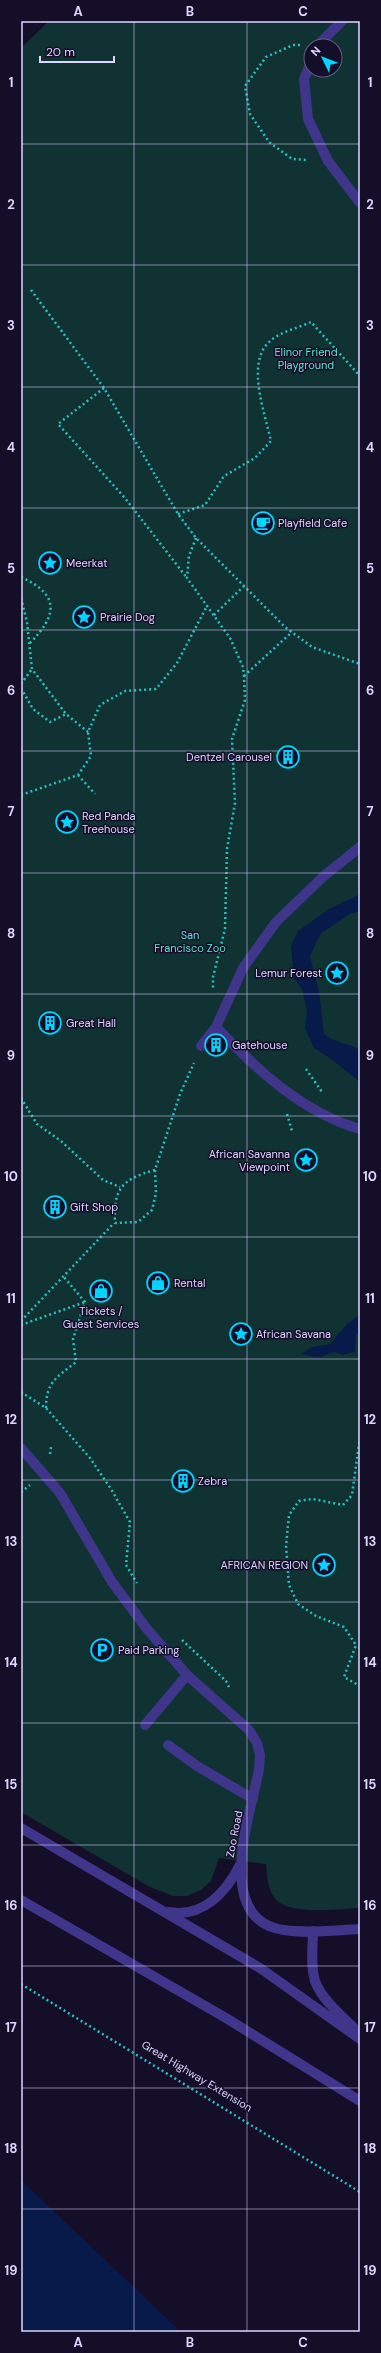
<svg xmlns="http://www.w3.org/2000/svg" width="381" height="2353" viewBox="0 0 381 2353" font-family="'DM Sans',sans-serif">
	<style>
		.green { fill: #113233; fill-rule: evenodd }
		.water { fill: #071a49 }
		.lines { fill: none; stroke-linecap: round; stroke-linejoin: round }
		.path { stroke: #28c0c1; stroke-width: 2.5; stroke-dasharray: 2 3; stroke-linecap: butt }
		.service { stroke: #3f368b; stroke-width: 10 }
		.minor { stroke: #3f368b; stroke-width: 10 }
		.grid { fill: none; stroke: #ddd6ff; stroke-width: 1; stroke-opacity: 0.55 }
		.labels { text-anchor: middle; dominant-baseline: central; stroke-width: 3; stroke-linejoin: round; paint-order: stroke }
		.park-label { font-size: 11px; fill: #59e8ce; stroke: #150e29 }
		.poi-label { font-size: 11px; fill: #ddd6ff; stroke: #150e29; text-anchor: start }
		.street-label { font-size: 11px; fill: #ddd6ff; stroke: #150e29 }
		.neatline { fill: none; stroke: #ddd6ff; stroke-width: 1.5 }
		.grid-label { font-size: 13px; text-anchor: middle; font-weight: bold; fill: #ddd6ff }
	</style>
	<rect width="100%" height="100%" fill="#150e29"/>
	<path class="green" d="M49 21H360V1908C339 1909 286 1916 274 1897 267 1887 267 1876 266 1864L219 1858 211 1881 201 1890 187 1896H173L150 1887 21 1812V48ZM311 46H335V70H311Z"/>
	<path class="water" d="M360 894V911L350 914 321 933 310 956 319 991 324 1034C336 1044 347 1042 360 1050V1082L330 1058 314 1048 305 1028 307 1011 302 989 294 978 291 946 298 931 329 909Z
		M360 1315V1331L356 1335 355 1352 342 1355C333 1348 328 1356 318 1357 313 1357 307 1355 301 1354L312 1347 330 1344 348 1323Z
		M21 2180 181 2332H21Z"/>
	<g class="lines">
		<path class="path" d="M300 45H293L266 57 245 86 250 114 269 142 292 159 307 160
			M31 290 104 388 178 514 196 538 285 627 312 647 360 664
			M104 388 58 424 125 498 187 578
			M178 514 205 505 224 476 255 458 271 441C265 414 246 363 269 342 279 332 298 328 311 322L360 376
			M196 538 189 556 187 578 230 638 243 667 244 676 245 700 232 739 235 803 227 849 225 929 213 977V989
			M21 577C60 595 58 615 29 644
			M21 598 27 622 32 669 66 714 88 732
			M214 615 244 586
			M244 676 292 632
			M21 684 32 669
			M21 688 33 709 50 722 66 714
			M78 775 95 794
			M21 795 78 775 91 756 88 732 100 705 125 691 156 689 177 663 207 606
			M306 1069 322 1092
			M21 1098 37 1124 61 1141 103 1180 120 1187
			M287 1114 292 1131
			M155 1170C122 1179 113 1189 115 1223L138 1222 152 1210 156 1193 155 1170 180 1094 194 1063
			M21 1321 114 1223
			M21 1325 85 1302
			M21 1392 46 1408 90 1458 111 1489 130 1522 126 1565 137 1583
			M46 1408C46 1382 57 1377 76 1362L73 1339 85 1302 63 1276
			M360 1437 352 1495 343 1505 313 1499 299 1501 289 1515 286 1546 289 1585 298 1604 316 1616 344 1627 356 1645 344 1677 360 1686
			M50 1454 51 1447
			M21 1492 30 1485
			M182 1640 226 1681 229 1687
			M21 1984 360 2192"/>
		<path class="service" d="M317 46 342 21
			M311 62 304 79 308 119 328 161 360 203
			M216 1027C256 1069 303 1113 360 1129
			M201 1046 216 1027 243 968 276 922 324 876 360 847
			M21 1448 60 1493 112 1582 147 1629 187 1675 249 1730 257 1743 260 1755 259 1769C251 1813 212 1920 284 1930 308 1934 336 1930 360 1929
			M145 1725 187 1675
			M168 1745 197 1766 253 1799
			M21 1828 260 1968 360 2039
			M169 1912C203 1918 226 1892 240 1865
			M313 1931C313 1947 310 1965 315 1981 322 2001 346 2019 360 2034"/>
		<path class="minor" d="M21 1900 226 2018 360 2101"/>
	</g>
	<path class="grid" d="M134 21V2332M247 21V2332M21 144H360M21 265H360M21 387H360M21 508H360M21 630H360M21 751H360M21 873H360M21 994H360M21 1116H360M21 1237H360M21 1359H360M21 1480H360M21 1602H360M21 1723H360M21 1845H360M21 1966H360M21 2088H360M21 2209H360"/>
	<defs>
		<g id="cafe-ring" transform="scale(1.15)"><circle r="9.5" fill="#150e29" stroke="#02d5ff" stroke-width="1.5"/><path d="M-5.5-4.5H6V0H3Q3 3.5 0 3.5H-2.5Q-5.5 3.5-5.5 0ZM3-3.2v2h1.7v-2ZM-6 4.5H4V6H-6Z" fill="#02d5ff"/></g>
		<g id="sight-ring" transform="scale(1.15)"><circle r="9.5" fill="#150e29" stroke="#02d5ff" stroke-width="1.5"/><path d="M0-6L1.8-2.2L6-1.7L2.9 1.2L3.7 5.4L0 3.3L-3.7 5.4L-2.9 1.2L-6-1.7L-1.8-2.2Z" fill="#02d5ff"/></g>
		<g id="building-ring" transform="scale(1.15)"><circle r="9.5" fill="#150e29" stroke="#02d5ff" stroke-width="1.5"/><path d="M-4-6H4V6H1V3H-1V6H-4ZM-2.5-4.3h1.7v1.8h-1.7ZM.8-4.3h1.7v1.8H.8ZM-2.5-1h1.7V.8h-1.7ZM.8-1h1.7V.8H.8Z" fill="#02d5ff"/></g>
		<g id="shop-ring" transform="scale(1.15)"><circle r="9.5" fill="#150e29" stroke="#02d5ff" stroke-width="1.5"/><path d="M-5-2.5h2.3a2.7 3.5 0 0 1 5.4 0H5L5.5 6h-11ZM-1.5-2.5h3a1.5 2.3 0 0 0-3 0Z" fill="#02d5ff"/></g>
		<g id="parking-ring" transform="scale(1.15)"><circle r="9.5" fill="#150e29" stroke="#02d5ff" stroke-width="1.5"/><path d="M-3.5-5.5H1a3.5 3.5 0 0 1 0 7H-1V5.5H-3.5ZM-1-3.4V-.6H.8a1.4 1.4 0 0 0 0-2.8Z" fill="#02d5ff"/></g>
	</defs>
	<g fill-rule="evenodd">
		<use href="#cafe-ring" x="263" y="523"/>
		<use href="#sight-ring" x="50" y="563"/>
		<use href="#sight-ring" x="84" y="617"/>
		<use href="#building-ring" x="288" y="757"/>
		<use href="#sight-ring" x="67" y="822"/>
		<use href="#sight-ring" x="337" y="973"/>
		<use href="#building-ring" x="50" y="1023"/>
		<use href="#building-ring" x="216" y="1045"/>
		<use href="#sight-ring" x="306" y="1160"/>
		<use href="#building-ring" x="55" y="1207"/>
		<use href="#shop-ring" x="158" y="1283"/>
		<use href="#shop-ring" x="101" y="1291"/>
		<use href="#sight-ring" x="241" y="1334"/>
		<use href="#building-ring" x="183" y="1481"/>
		<use href="#sight-ring" x="324" y="1565"/>
		<use href="#parking-ring" x="102" y="1650"/>
	</g>
	<g class="labels">
		<g class="park-label">
			<text x="306" y="352">Elinor Friend<tspan x="306" dy="13">Playground</tspan></text>
			<text x="190" y="935">San<tspan x="190" dy="13">Francisco Zoo</tspan></text>
		</g>
		<g class="poi-label">
			<text x="278" y="523">Playfield Cafe</text>
			<text x="66" y="563">Meerkat</text>
			<text x="100" y="617">Prairie Dog</text>
			<text x="272" y="757" text-anchor="end">Dentzel Carousel</text>
			<text x="82" y="816">Red Panda<tspan x="82" dy="13">Treehouse</tspan></text>
			<text x="322" y="973" text-anchor="end">Lemur Forest</text>
			<text x="66" y="1023">Great Hall</text>
			<text x="232" y="1045">Gatehouse</text>
			<text x="290" y="1154" text-anchor="end">African Savanna<tspan x="290" dy="13">Viewpoint</tspan></text>
			<text x="70" y="1207">Gift Shop</text>
			<text x="174" y="1283">Rental</text>
			<text x="101" y="1311" text-anchor="middle">Tickets /<tspan x="101" dy="13">Guest Services</tspan></text>
			<text x="256" y="1334">African Savana</text>
			<text x="198" y="1481">Zebra</text>
			<text x="308" y="1565" text-anchor="end">AFRICAN REGION</text>
			<text x="118" y="1650">Paid Parking</text>
		</g>
		<g class="street-label">
			<text transform="translate(234 1834) rotate(-79)">Zoo Road</text>
			<text transform="translate(197 2076) rotate(31)">Great Highway Extension</text>
		</g>
	</g>
	<rect width="381" height="2353" fill="none" stroke="#150e29" stroke-width="44"/>
	<g transform="translate(323 58) rotate(313)"><circle r="19" fill="#150e29" stroke="#655e7f"/>
	<path d="M0-3L7 15L0 10L-7 15Z" fill="#02d5ff"/>
	<text y="-6" font-size="11" font-weight="bold" text-anchor="middle" fill="#ddd6ff">N</text>
	</g>
	<path d="M40 56v6h74v-6" fill="none" stroke="#ddd6ff" stroke-width="2"/>
	<text x="46" y="56" font-size="12" fill="#ddd6ff" stroke="#150e29" stroke-width="3" paint-order="stroke">20 m</text>
	<rect x="22" y="22" width="337" height="2309" class="neatline"/>
	<g class="grid-label">
		<text x="78" y="16">A</text>
		<text x="190" y="16">B</text>
		<text x="303" y="16">C</text>
		<text x="11" y="87">1</text>
		<text x="370" y="87">1</text>
		<text x="11" y="209">2</text>
		<text x="370" y="209">2</text>
		<text x="11" y="330">3</text>
		<text x="370" y="330">3</text>
		<text x="11" y="452">4</text>
		<text x="370" y="452">4</text>
		<text x="11" y="573">5</text>
		<text x="370" y="573">5</text>
		<text x="11" y="695">6</text>
		<text x="370" y="695">6</text>
		<text x="11" y="816">7</text>
		<text x="370" y="816">7</text>
		<text x="11" y="938">8</text>
		<text x="370" y="938">8</text>
		<text x="11" y="1060">9</text>
		<text x="370" y="1060">9</text>
		<text x="11" y="1181">10</text>
		<text x="370" y="1181">10</text>
		<text x="11" y="1303">11</text>
		<text x="370" y="1303">11</text>
		<text x="11" y="1424">12</text>
		<text x="370" y="1424">12</text>
		<text x="11" y="1546">13</text>
		<text x="370" y="1546">13</text>
		<text x="11" y="1667">14</text>
		<text x="370" y="1667">14</text>
		<text x="11" y="1789">15</text>
		<text x="370" y="1789">15</text>
		<text x="11" y="1910">16</text>
		<text x="370" y="1910">16</text>
		<text x="11" y="2032">17</text>
		<text x="370" y="2032">17</text>
		<text x="11" y="2153">18</text>
		<text x="370" y="2153">18</text>
		<text x="11" y="2275">19</text>
		<text x="370" y="2275">19</text>
		<text x="78" y="2347">A</text>
		<text x="190" y="2347">B</text>
		<text x="303" y="2347">C</text>
	</g>
</svg>
